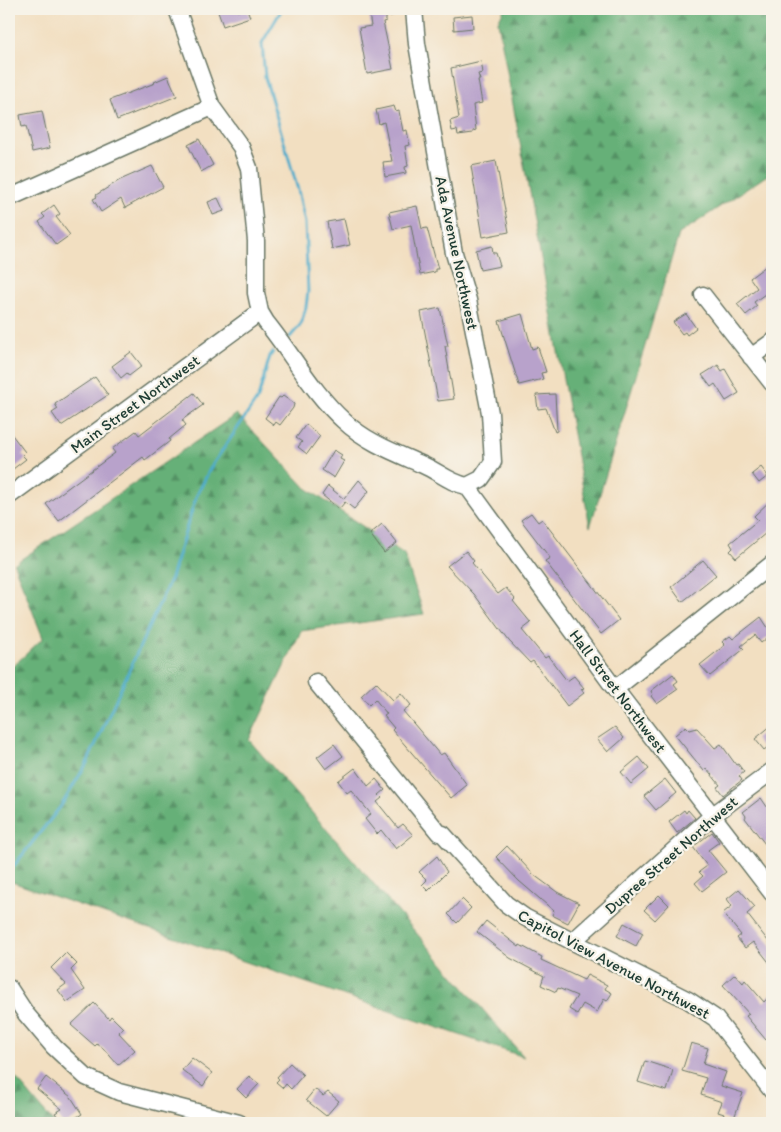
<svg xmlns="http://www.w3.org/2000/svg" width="781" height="1132" viewBox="0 0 781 1132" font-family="Itim,sans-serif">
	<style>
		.forest { fill: url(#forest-firs); stroke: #427656 }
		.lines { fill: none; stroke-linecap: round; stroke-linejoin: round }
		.stream { stroke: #4caccb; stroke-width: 3 }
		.building { fill: #b8a2cb }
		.minor-casing { stroke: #697665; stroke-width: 19 }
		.minor { stroke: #fff; stroke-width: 16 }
		.labels { text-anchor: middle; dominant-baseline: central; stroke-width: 4.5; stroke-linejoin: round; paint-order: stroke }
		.street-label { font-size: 16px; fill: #1f3d34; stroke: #f7f3e8 }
	</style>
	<defs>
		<pattern id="forest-firs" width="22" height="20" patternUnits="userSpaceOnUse" patternTransform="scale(1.25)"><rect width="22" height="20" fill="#66b078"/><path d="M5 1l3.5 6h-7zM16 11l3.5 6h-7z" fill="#539063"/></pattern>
	</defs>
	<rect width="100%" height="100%" fill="#f7f3e8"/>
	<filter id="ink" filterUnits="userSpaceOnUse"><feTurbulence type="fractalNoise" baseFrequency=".02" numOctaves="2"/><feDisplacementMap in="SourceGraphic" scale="10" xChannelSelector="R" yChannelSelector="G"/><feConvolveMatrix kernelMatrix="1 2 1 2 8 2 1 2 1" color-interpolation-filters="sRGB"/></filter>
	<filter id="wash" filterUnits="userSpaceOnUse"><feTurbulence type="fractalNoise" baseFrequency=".0096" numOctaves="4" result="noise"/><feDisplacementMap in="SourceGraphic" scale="20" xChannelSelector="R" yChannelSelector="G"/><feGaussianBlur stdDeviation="1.12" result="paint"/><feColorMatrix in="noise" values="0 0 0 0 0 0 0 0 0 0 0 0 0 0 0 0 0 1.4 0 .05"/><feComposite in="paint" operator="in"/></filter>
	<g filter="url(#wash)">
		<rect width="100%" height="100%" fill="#f2dfc1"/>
		<path class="forest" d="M504 9H772V172L679 234 590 527 498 22Z
			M237 414 306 488 404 554 424 614 301 631 249 740 524 1057 9 881V670L43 638 14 564Z
			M9 1070 54 1123H9Z"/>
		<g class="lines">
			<path class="stream" d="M282 9 262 43 265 77 298 190 305 223 308 291 306 307 301 324 290 337
				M9 872 61 806 87 763 171 578 196 497 211 467 258 398 270 356 273 352"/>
		</g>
		<g id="blocks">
			<path class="building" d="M217 9H236L237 11 247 9 250 17 223 26Z
				M371 9H404V13L386 17V21L383 22 393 69 367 74 359 28 371 26 369 14 372 13Z
				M472 15 473 28 454 30 453 17Z
				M481 61 483 73 478 74 480 80H478L482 103 473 105 476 130 473 131V133L458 135 457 130 452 131 450 121 459 118 451 68Z
				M168 76 177 96 117 120 110 100 155 83 154 82Z
				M394 106 396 112 399 111 403 131 407 130 408 136 410 145 405 146 408 166 405 167 406 173 385 177 383 162 392 161 384 122 379 124 376 110Z
				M42 111 50 148 32 152 26 126 22 127 20 115Z
				M199 139 213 165 201 172 188 145Z
				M496 161 509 232 483 237 471 166Z
				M152 166 163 187 125 208 121 199 101 212 93 199 97 197 96 195 120 180Z
				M218 198 224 211 213 215 208 202Z
				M54 205 60 214 56 217 70 235 56 245 39 222 45 217 42 214Z
				M417 206 422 229 427 228 438 269H435V272L420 275 411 225 393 229 389 212Z
				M344 219 350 245 332 249 327 222Z
				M492 246 493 253H496L500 266 480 270 476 250Z
				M766 266 772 275V289L754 302 757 306 746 315 737 304 757 288 750 278Z
				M440 308 448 346H445L454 399 438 401 421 312Z
				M522 314 532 349 538 347 546 372 541 373 543 379 519 385 499 321Z
				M686 314 696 328 687 335 685 332 682 334 673 322Z
				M131 352 142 366 129 376 127 373 121 378 112 366Z
				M718 365 722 371 725 369 739 393 726 401 715 384 711 387 702 375Z
				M95 377 108 395 61 426 52 413 58 409 55 404Z
				M194 393 203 405 182 420 186 425 169 439 170 441 145 460 143 457 59 521 46 504 115 453 112 449 136 431 139 435Z
				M555 394 557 431 555 432 546 408 538 409 536 395Z
				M283 396 294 404 293 408 280 425 276 422 274 425 265 418 279 397 281 398Z
				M306 424 320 436 307 454 298 447 302 442 296 438Z
				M9 431 25 452 22 455 26 459 13 469 9 463Z
				M334 450 342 455 340 459 344 461 334 478 322 470Z
				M761 467 768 476 759 483 752 474Z
				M359 480 369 491 354 509 345 502 339 509 322 495 328 486 344 499Z
				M772 499V528L736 558 730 551 733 548 730 543 758 520 754 516Z
				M531 513 538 522 542 519 619 620 601 634 545 561 550 558 521 520Z
				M382 524 397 543 384 553 370 534Z
				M466 551 474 561 472 563 498 594 506 588 515 599 513 601 531 623 522 630 545 658 548 656 567 681 574 676 584 688 581 689 584 693 567 706 533 661 530 663 509 641 474 594 447 566Z
				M703 560 716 575 682 602 671 587Z
				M761 617 772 634 761 643 755 635 741 646 744 649 710 676 700 665 725 645 722 642 730 636 733 639Z
				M673 674 678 681 674 684 678 689 657 704 651 696 653 695 651 691Z
				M376 682 393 700 401 693 411 705 403 711 440 755 444 753 467 785 451 798 392 730 394 728 384 716 387 714 375 699 369 705 361 696Z
				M772 725V744L764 750 755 739Z
				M686 726 690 730 697 728 715 748 721 744 736 765 738 764 744 772 739 776 742 780 723 795 717 787 720 785 707 769 704 771 675 735Z
				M615 727 624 738 608 752 597 739Z
				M334 744 343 756 326 769 317 757Z
				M639 757 649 769 631 784 621 772Z
				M355 768 368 786 376 779 385 790 379 795 382 798 377 802 398 828 403 824 413 835 396 849 381 830 377 834 365 819 371 814 351 790 347 793 338 781Z
				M665 779 676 793 656 810 644 796Z
				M761 798 772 814V838L765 844 745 818 746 816 743 812Z
				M684 810 686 813 688 810 695 818 677 833 669 822Z
				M712 832 719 842 708 850 726 872 702 891 695 883 703 876 699 872 707 866 693 847Z
				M507 846 534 875 557 892 579 903 568 923 552 915 554 911 519 881 496 857Z
				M437 856 447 872 428 891 422 885 427 880 419 872Z
				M739 889 755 907 747 914 772 946V966L753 942 745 948 737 938 741 935 723 913 732 906 727 899Z
				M659 895 669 905 655 920 644 910Z
				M462 899 471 908 457 923 448 914Z
				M486 921 519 947 520 945 542 957 541 960 584 980 587 975 607 985 605 989 612 993 607 1001 604 999 597 1012 583 1004 577 1014 569 1009 577 996 558 988 556 992 541 985 544 976 510 958 477 932Z
				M624 923 643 933 636 946 617 936Z
				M66 953 77 964 71 970 85 990 67 1002 58 990 66 984 51 968Z
				M735 974 743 983 745 980 764 1002 772 993V1035L766 1040 746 1016 749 1014 723 985Z
				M94 1003 109 1019 111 1016 123 1028 118 1032 135 1050 118 1065 103 1048 97 1044 95 1046 71 1025Z
				M691 1043 708 1048 703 1064 726 1072 721 1086 743 1093 733 1121 722 1118 724 1114 718 1112 722 1102 701 1095 706 1078 682 1071Z
				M192 1058 212 1073 203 1086 182 1070Z
				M645 1061 673 1070 667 1091 638 1082Z
				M290 1063 303 1075 291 1089 286 1084 283 1088 276 1082 279 1079 277 1077Z
				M249 1076 259 1084 246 1098 237 1089Z
				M46 1077 71 1097 82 1114 67 1123H62L55 1113 62 1109 37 1089Z
				M315 1089 323 1096 328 1092 339 1101 326 1116 306 1100Z"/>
		</g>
	</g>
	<g filter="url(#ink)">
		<use href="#blocks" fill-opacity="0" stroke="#697665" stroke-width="1"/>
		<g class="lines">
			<g class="minor-casing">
				<path id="minor" d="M177 9 212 107 241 147 249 168 256 241V293L260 312 266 322C292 354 313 393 344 421 366 442 396 453 423 465 439 472 450 483 467 486
					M414 9 417 44 454 253 468 300 490 413 493 462 481 479 467 486
					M9 198 212 107
					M703 295 772 383
					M751 357 772 342
					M467 486 615 689 772 893
					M9 496 260 312
					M316 682 439 833 443 834 506 904 526 918 688 1000 715 1018 772 1091
					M615 689 772 564
					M572 942 712 816 772 771
					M9 988 26 1014 54 1047 86 1077 119 1092 239 1123"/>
			</g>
			<use href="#minor" class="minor"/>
		</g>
	</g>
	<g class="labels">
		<g class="street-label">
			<text transform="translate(457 253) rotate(78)">Ada Avenue Northwest</text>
			<text transform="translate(135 404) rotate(-36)">Main Street Northwest</text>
			<text transform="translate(618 691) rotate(53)">Hall Street Northwest</text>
			<text transform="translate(671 855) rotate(-41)">Dupree Street Northwest</text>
			<text transform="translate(614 964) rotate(28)">Capitol View Avenue Northwest</text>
		</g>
	</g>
	<rect width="781" height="1132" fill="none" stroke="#f7f3e8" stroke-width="30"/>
</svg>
